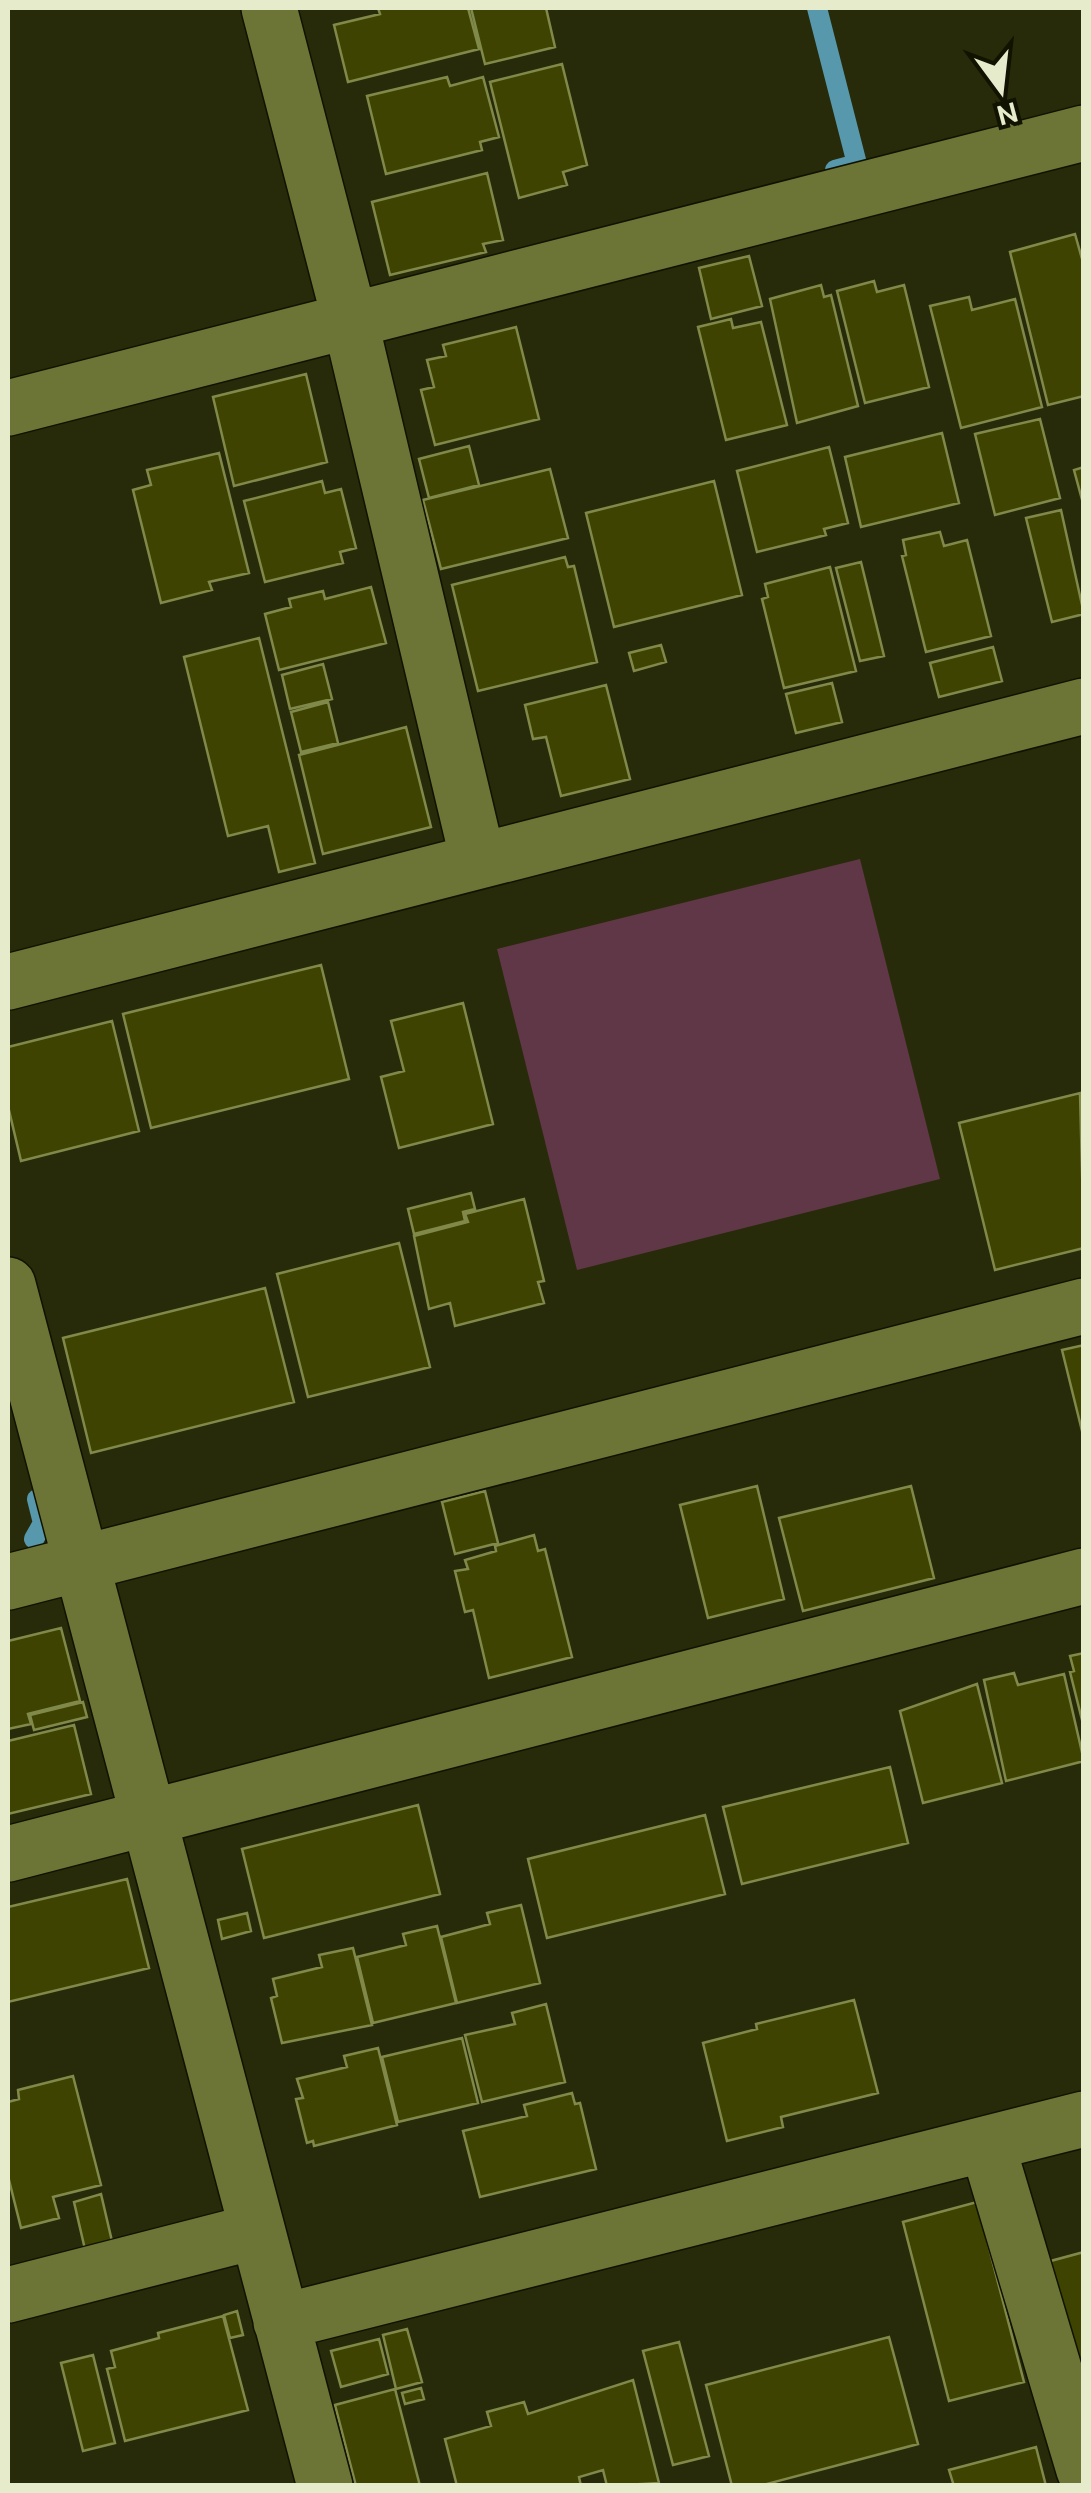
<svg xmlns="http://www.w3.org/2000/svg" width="1091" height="2493" viewBox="0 0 1091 2493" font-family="Ubuntu,sans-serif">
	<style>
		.green { fill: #603747 }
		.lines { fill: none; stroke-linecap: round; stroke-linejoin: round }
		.stream { stroke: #5798ac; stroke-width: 20 }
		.building { fill: #3e4301; stroke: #81894a; stroke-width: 2.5 }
		.minor-casing { stroke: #111302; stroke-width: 58 }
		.minor { stroke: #6d7536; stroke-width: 55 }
	</style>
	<rect width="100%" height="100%" fill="#272b09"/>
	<path class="green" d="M860 859 940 1179 577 1270 497 949Z"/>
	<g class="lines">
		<path class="stream" d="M817 8 857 164 835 170
			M34 1539 43 1523 37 1499"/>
	</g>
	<path class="building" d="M378 8H468L479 49 348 82 334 25 380 14Z
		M471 8H546L555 47 485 64Z
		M562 64 587 165 563 172 567 185 519 198 490 82Z
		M447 77 450 86 483 77 499 137 480 142 482 150 386 174 367 96Z
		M487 173 503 240 483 244 486 252 390 275 372 202Z
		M1075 234 1084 266V396L1048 405 1010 252Z
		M749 256 762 306 711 319 699 268Z
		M874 281 877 292 904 285 929 387 865 403 837 291Z
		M821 285 824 297 831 295 858 406 797 423 770 299Z
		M969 297 972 310 1015 299 1042 407 961 428 930 306Z
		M731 319 733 328 761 322 787 425 726 440 698 327Z
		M516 327 539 419 435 445 421 390 434 387 427 360 446 356 443 345Z
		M306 374 327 462 234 486 213 397Z
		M1040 419 1060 498 995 515 975 434Z
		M942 433 959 503 861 527 845 457Z
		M469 446 479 485 429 498 419 459Z
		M829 447 848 523 824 529 826 535 757 552 737 471Z
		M219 453 249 573 209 582 212 590 161 603 133 490 151 485 147 470Z
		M1084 467V507L1074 470Z
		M550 469 568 538 441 569 423 500Z
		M322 481 325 493 341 489 356 548 340 552 343 563 265 582 244 501Z
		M714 481 742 595 614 627 586 513Z
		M1061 510 1084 614 1052 622 1026 518Z
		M940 532 944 546 967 540 991 636 926 652 902 556 906 555 903 540Z
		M565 557 568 567 574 566 597 662 478 691 452 585Z
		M861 562 884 656 860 661 836 568Z
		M830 567 856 671 784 688 762 599 768 597 765 584Z
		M371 587 386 643 279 670 265 614 291 607 289 599 323 591 325 599Z
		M259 638 315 863 279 872 268 826 228 836 184 657Z
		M661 645 666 662 634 671 629 653Z
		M993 647 1002 681 939 697 930 663Z
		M323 664 332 699 290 709 282 675Z
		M832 683 842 722 796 733 786 694Z
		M606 685 630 779 561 796 546 737 533 739 525 705Z
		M328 702 338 743 301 752 291 712Z
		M406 727 431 827 323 854 299 755Z
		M321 965 349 1079 151 1128 123 1014Z
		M463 1003 493 1124 399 1148 381 1077 404 1071 391 1021Z
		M112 1021 139 1131 21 1161 8 1106V1047Z
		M1080 1093 1084 1248 995 1270 959 1123Z
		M471 1193 475 1209 463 1212 465 1221 414 1234 408 1209Z
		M524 1199 544 1281 538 1282 544 1303 455 1326 450 1303 429 1309 414 1236 468 1222 465 1214Z
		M399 1243 430 1367 308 1397 277 1274Z
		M265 1288 294 1402 91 1453 63 1338Z
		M1084 1345V1439L1062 1350Z
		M757 1486 784 1599 708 1618 680 1505Z
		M911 1486 934 1578 803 1611 779 1518Z
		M485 1491 498 1543 455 1554 442 1502Z
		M534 1535 538 1551 545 1549 572 1657 489 1678 473 1610 465 1612 455 1571 468 1569 465 1560 496 1551 495 1546Z
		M61 1628 80 1701 28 1714 31 1724 8 1729V1641Z
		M1084 1653V1728L1070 1672 1074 1671 1070 1656Z
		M1014 1673 1018 1685 1064 1674 1084 1761 1006 1781 984 1680Z
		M977 1684 1002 1783 923 1803 900 1711Z
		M83 1702 87 1717 34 1730 30 1715Z
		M74 1725 91 1794 8 1814V1741Z
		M890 1767 908 1843 742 1884 723 1807Z
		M418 1805 440 1894 264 1938 242 1849Z
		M705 1815 725 1894 547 1938 528 1859Z
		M127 1879 149 1968 8 2002V1907Z
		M521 1905 540 1983 457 2003 441 1937 490 1924 487 1913Z
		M247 1913 251 1931 222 1939 218 1920Z
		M437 1926 456 2003 373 2023 357 1957 406 1945 403 1934Z
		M353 1948 372 2025 282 2043 271 1998 277 1996 273 1979 322 1967 319 1955Z
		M854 2000 878 2093 781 2117 783 2127 727 2141 703 2043 757 2029 756 2024Z
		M546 2004 565 2082 482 2102 465 2035 515 2024 512 2013Z
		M462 2038 478 2103 398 2122 382 2057Z
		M378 2048 397 2125 314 2146 313 2141 307 2143 296 2099 303 2098 297 2079 347 2067 344 2056Z
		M73 2076 101 2185 53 2197 59 2218 21 2228 8 2176V2102L19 2099 18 2090Z
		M572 2093 575 2104 580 2103 596 2169 480 2197 463 2131 527 2116 524 2105Z
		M101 2194 114 2250 87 2258 74 2202Z
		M977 2202 1024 2382 949 2401 903 2222Z
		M1084 2252V2366L1075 2368 1047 2262Z
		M237 2311 243 2335 230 2338 224 2315Z
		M223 2316 248 2410 125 2441 107 2369 115 2367 111 2351 159 2338 158 2333Z
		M407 2329 422 2382 396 2389 383 2335Z
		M889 2337 918 2444 759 2486H732L706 2385Z
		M379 2339 388 2374 341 2387 331 2351Z
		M679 2342 709 2456 673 2465 643 2351Z
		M93 2355 115 2443 83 2451 61 2363Z
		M633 2380 659 2483 607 2486 603 2470 579 2477 581 2486H457L445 2439 491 2426 487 2412 524 2402 528 2414Z
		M421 2388 424 2399 405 2404 402 2393Z
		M395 2389 420 2486H356L335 2405Z
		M1036 2447 1046 2486H944L953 2483 949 2470Z"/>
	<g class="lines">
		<g class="minor-casing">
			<path id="minor" d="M269 8 350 320 478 860
				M8 408 1084 133
				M8 982 1084 706
				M8 1285 325 2486
				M8 1582 1084 1306
				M8 1854 1084 1576
				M987 2144 1084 2470
				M8 2295 257 2231
				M281 2322 1084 2119"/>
		</g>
		<use href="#minor" class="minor"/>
	</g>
	<rect width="1091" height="2493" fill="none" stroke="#e6ebcb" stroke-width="20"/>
	<g transform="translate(1001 90) rotate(165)" stroke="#111300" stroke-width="8" paint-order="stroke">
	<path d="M0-8L18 38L0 25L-18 38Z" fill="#e6ebcb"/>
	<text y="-15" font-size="28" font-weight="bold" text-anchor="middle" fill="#e6ebcb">N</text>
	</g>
</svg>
